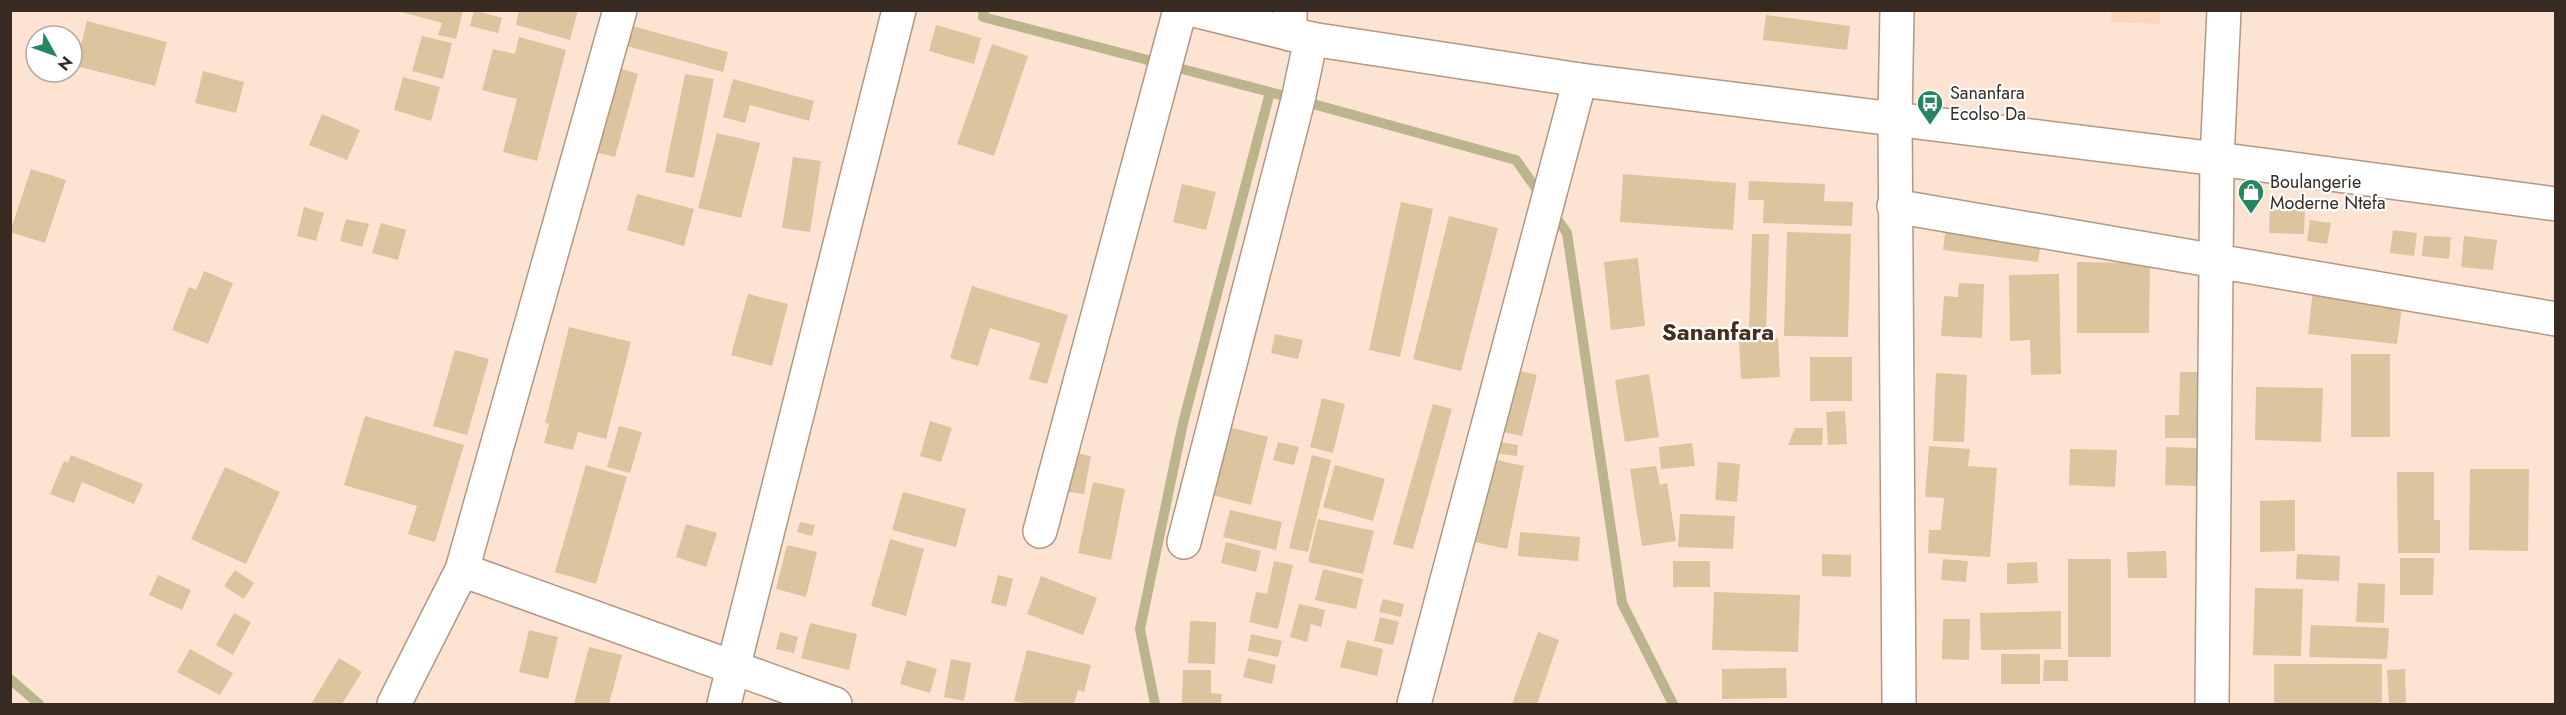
<svg xmlns="http://www.w3.org/2000/svg" width="2566" height="715" viewBox="0 0 2566 715" font-family="Jost,sans-serif">
	<style>
		.built { fill: #fcd7bb }
		.lines { fill: none; stroke-linecap: round; stroke-linejoin: round }
		.stream { stroke: #bbb58c; stroke-width: 10 }
		.building { fill: #dbc49e }
		.street-casing { stroke: #b49782; stroke-width: 36 }
		.secondary-casing { stroke: #b49782; stroke-width: 36 }
		.street { stroke: #fff; stroke-width: 33 }
		.secondary { stroke: #fff; stroke-width: 33 }
		.labels { text-anchor: middle; dominant-baseline: central; stroke-width: 4.5; stroke-linejoin: round; paint-order: stroke }
		.poi-label { font-size: 18px; fill: #372b22; stroke: #fff; text-anchor: start }
		.district-label { font-size: 24px; font-weight: bold; fill: #452e1b; stroke: #fff }
	</style>
	<rect width="100%" height="100%" fill="#fde4d2"/>
	<path class="built" d="M2111 11H2160V24L2111 22Z"/>
	<g class="lines">
		<path class="stream" d="M984 10 983 17 1270 92 1516 160 1542 197
			M1551 210 1567 233 1622 603 1673 704
			M10 679 39 704
			M1155 704 1140 629 1183 423 1270 92"/>
	</g>
	<path class="building" d="M394 10H463L456 39 438 35 442 23Z
		M474 10 502 18 498 33 470 26Z
		M519 10H578L570 40 516 25Z
		M1766 15 1850 26 1847 50 1763 40Z
		M87 21 167 42 155 86 76 66Z
		M936 25 981 38 974 64 929 51Z
		M632 26 728 52 723 72 627 46Z
		M422 36 452 43 443 79 412 71Z
		M519 37 566 50 537 161 503 152 517 99 482 90 493 49 515 54Z
		M992 44 1028 56 994 156 957 144Z
		M619 68 638 74 615 157 595 152Z
		M203 71 244 82 236 113 195 103Z
		M685 74 714 79 694 178 665 172Z
		M403 77 440 87 431 121 394 110Z
		M733 79 814 101 809 121 750 105 745 123 723 117Z
		M322 114 360 130 347 160 309 145Z
		M717 133 760 143 741 218 698 208Z
		M793 157 821 161 810 232 782 228Z
		M31 169 66 180 45 243 10 232Z
		M1623 174 1736 183 1733 230 1620 222Z
		M1749 181 1825 184 1824 201 1853 202 1852 226 1763 223 1764 200H1748Z
		M1182 184 1216 192 1206 230 1173 222Z
		M637 194 694 209 684 246 627 230Z
		M1401 202 1433 209 1400 357 1369 350Z
		M304 207 324 213 316 241 297 236Z
		M2270 208 2305 209 2304 234 2269 233Z
		M1449 216 1498 228 1461 371 1413 359Z
		M346 219 369 224 362 247 340 241Z
		M2310 220 2331 223 2327 244 2307 241Z
		M381 223 406 230 398 260 372 253Z
		M1946 224 2042 236 2038 262 1943 250Z
		M2393 230 2417 233 2414 256 2390 253Z
		M1787 232 1851 234 1848 337 1784 336Z
		M1752 234H1769L1766 333 1749 332Z
		M2424 236 2451 237 2449 259 2422 256Z
		M2464 236 2497 240 2493 270 2461 267Z
		M1638 258 1645 326 1611 330 1604 262Z
		M2077 262 2150 263 2149 333H2077Z
		M204 271 233 283 208 344 172 330 189 287 196 290Z
		M2059 274 2061 374 2031 375 2030 340 2010 341 2009 275Z
		M1959 283 1984 284 1982 338 1941 336 1944 296 1958 297Z
		M972 286 1068 315 1047 384 1029 379 1040 343 990 328 978 366 950 358Z
		M2313 290 2403 300 2397 344 2308 334Z
		M748 294 788 304 772 366 731 355Z
		M569 327 631 342 606 439 578 432 573 450 544 443 549 424 545 423Z
		M1275 334 1303 340 1298 359 1271 353Z
		M1778 338 1780 377 1741 379 1739 340Z
		M455 350 489 359 467 435 433 426Z
		M2351 354H2390V437H2351Z
		M1810 357H1852V401H1810Z
		M1513 369 1537 375 1522 436 1499 431Z
		M2180 372H2198V438H2165V415H2179Z
		M1936 373 1967 375 1964 442 1933 441Z
		M1649 374 1659 437 1625 442 1615 380Z
		M2256 387 2323 388 2321 442 2255 440Z
		M1322 398 1345 404 1333 453 1310 447Z
		M1433 404 1452 409 1413 549 1393 544Z
		M1845 411 1847 444 1828 445 1826 412Z
		M365 416 464 445 435 542 408 534 417 506 344 485Z
		M930 421 952 428 941 462 920 456Z
		M619 426 642 432 630 473 607 467Z
		M1229 427 1268 437 1251 505 1212 495Z
		M1795 428H1823L1822 445H1788Z
		M1494 441 1518 445 1517 456 1492 453Z
		M1278 442 1299 447 1294 465 1273 460Z
		M1692 443 1695 466 1661 469 1659 447Z
		M1929 446 1970 449 1968 466 1997 468 1990 557 1928 553 1929 530H1941L1944 498 1925 497Z
		M2166 447 2199 448 2198 486 2165 485Z
		M2070 449 2117 450 2115 487 2069 485Z
		M1076 453 1091 456 1084 494 1068 492Z
		M71 455 143 484 134 504 82 482 74 503 50 494 64 461 68 463Z
		M1312 455 1331 460 1308 552 1289 548Z
		M1488 458 1524 466 1507 549 1470 541Z
		M1718 462 1740 464 1737 502 1715 500Z
		M586 465 627 477 596 584 555 572Z
		M1335 465 1385 479 1373 521 1323 507Z
		M1656 466 1660 485 1667 483 1676 541 1642 546 1630 469Z
		M225 467 280 492 246 564 191 539Z
		M2470 469H2529L2528 551 2469 550Z
		M2397 472H2434V520H2440V553H2398Z
		M1093 482 1125 489 1111 560 1078 553Z
		M903 492 966 509 956 547 892 530Z
		M2295 500V551L2260 552V501Z
		M1230 510 1282 522 1276 550 1223 537Z
		M1680 514 1735 516 1733 549 1678 547Z
		M1318 519 1374 531 1363 574 1308 562Z
		M800 522 815 525 812 536 797 532Z
		M686 524 717 533 706 567 676 557Z
		M1520 532 1580 537 1578 561 1518 556Z
		M890 539 924 549 906 616 871 606Z
		M1226 542 1261 551 1256 572 1221 563Z
		M787 545 817 552 806 597 776 589Z
		M2166 551 2167 578H2128L2127 552Z
		M1822 554 1851 555V577L1822 576Z
		M2297 554 2340 556 2339 581 2296 579Z
		M2400 558H2434L2433 595H2400Z
		M1943 559 1968 561 1966 582 1941 580Z
		M2068 559H2111V657H2068Z
		M1274 561 1293 565 1278 629 1249 622 1256 592 1267 594Z
		M1673 561H1710V587H1673Z
		M2037 562 2038 583 2007 584V563Z
		M1323 569 1363 579 1356 609 1315 600Z
		M235 570 254 583 244 599 224 586Z
		M158 575 191 590 182 610 149 595Z
		M998 575 1013 579 1006 607 991 603Z
		M1041 576 1097 598 1083 635 1027 614Z
		M2358 583 2385 584 2384 623 2356 622Z
		M2255 588 2303 589 2301 656 2253 655Z
		M1714 592 1800 595 1798 652 1712 650Z
		M1383 599 1404 604 1401 617 1379 612Z
		M1299 604 1325 610 1321 627 1311 624 1307 642 1290 637Z
		M2061 611V649L1981 650 1980 613Z
		M234 613 251 622 233 655 216 645Z
		M1380 617 1399 622 1393 645 1374 641Z
		M1943 619H1970L1969 660 1942 659Z
		M1190 621 1216 622 1215 664 1188 663Z
		M810 623 857 634 849 670 801 658Z
		M2311 625 2389 628 2387 659 2309 657Z
		M529 630 558 637 548 679 519 672Z
		M780 632 798 637 794 653 776 649Z
		M1538 632 1559 640 1537 704H1512Z
		M1251 634 1282 641 1278 657 1248 651Z
		M1347 640 1383 649 1377 676 1340 667Z
		M589 647 622 655 609 704H574Z
		M190 649 233 673 220 695 177 672Z
		M1027 650 1091 665 1084 692 1078 690 1074 704H1028L1014 701Z
		M2001 654H2040V684H2001Z
		M339 658 362 672 342 704H311Z
		M1248 658 1276 665 1272 684 1243 677Z
		M951 659 971 663 964 701 944 697Z
		M907 660 937 669 930 693 900 684Z
		M2044 660H2068V681H2043Z
		M2274 664H2382V704H2274Z
		M1786 668 1787 698 1722 699V669Z
		M2405 669 2406 704H2389L2387 670Z
		M1183 670H1211V693L1222 694 1221 704H1182Z"/>
	<g class="lines">
		<g class="street-casing">
			<path id="street" d="M1290 34V10
				M1895 119 1899 704
				M1894 206 2556 319
				M1040 531 1180 10
				M1184 542 1298 100 1311 39
				M462 570 835 704
				M394 704 462 570 620 10
				M724 704 899 10
				M1414 704 1580 80
				M2212 704 2217 159 2224 10"/>
		</g>
		<g class="secondary-casing">
			<path id="secondary" d="M1194 10 1311 39 1580 80 2217 159 2556 204
				M1895 119 1897 10"/>
		</g>
		<use href="#street" class="street"/>
		<use href="#secondary" class="secondary"/>
	</g>
	<defs>
		<g id="bus-pin" transform="scale(1.35)"><path d="M0 17L-7.5 6A9.5 9.5 0 1 1 7.5 6Z" fill="#248760" stroke="#fff"/><path d="M-5-6H5V4H4V6H2V4H-2V6H-4V4H-5ZM-3.5-4V0h7V-4ZM-3.5 1.2v1.5H-2V1.2ZM2 1.2v1.5H3.5V1.2Z" fill="#fff"/></g>
		<g id="shop-pin" transform="scale(1.35)"><path d="M0 17L-7.5 6A9.5 9.5 0 1 1 7.5 6Z" fill="#248760" stroke="#fff"/><path d="M-5-2.5h2.3a2.7 3.5 0 0 1 5.4 0H5L5.5 6h-11ZM-1.5-2.5h3a1.5 2.3 0 0 0-3 0Z" fill="#fff"/></g>
	</defs>
	<g fill-rule="evenodd">
		<use href="#bus-pin" x="1930" y="103"/>
		<use href="#shop-pin" x="2251" y="192"/>
	</g>
	<g class="labels">
		<g class="poi-label">
			<text x="1950" y="93">Sananfara<tspan x="1950" dy="21">Ecolso Da</tspan></text>
			<text x="2270" y="182">Boulangerie<tspan x="2270" dy="21">Moderne Ntefa</tspan></text>
		</g>
		<g class="district-label">
			<text x="1718" y="331">Sananfara</text>
		</g>
	</g>
	<rect width="2566" height="715" fill="none" stroke="#372b22" stroke-width="24"/>
	<g transform="translate(54 54) rotate(130)"><circle r="28" fill="#ffffff" stroke="#afaaa7" stroke-width="1.5"/>
	<path d="M0-4.5L10 22L0 15L-10 22Z" fill="#248760"/>
	<text y="-9" font-size="16" font-weight="bold" text-anchor="middle" fill="#372b22">N</text>
	</g>
</svg>
